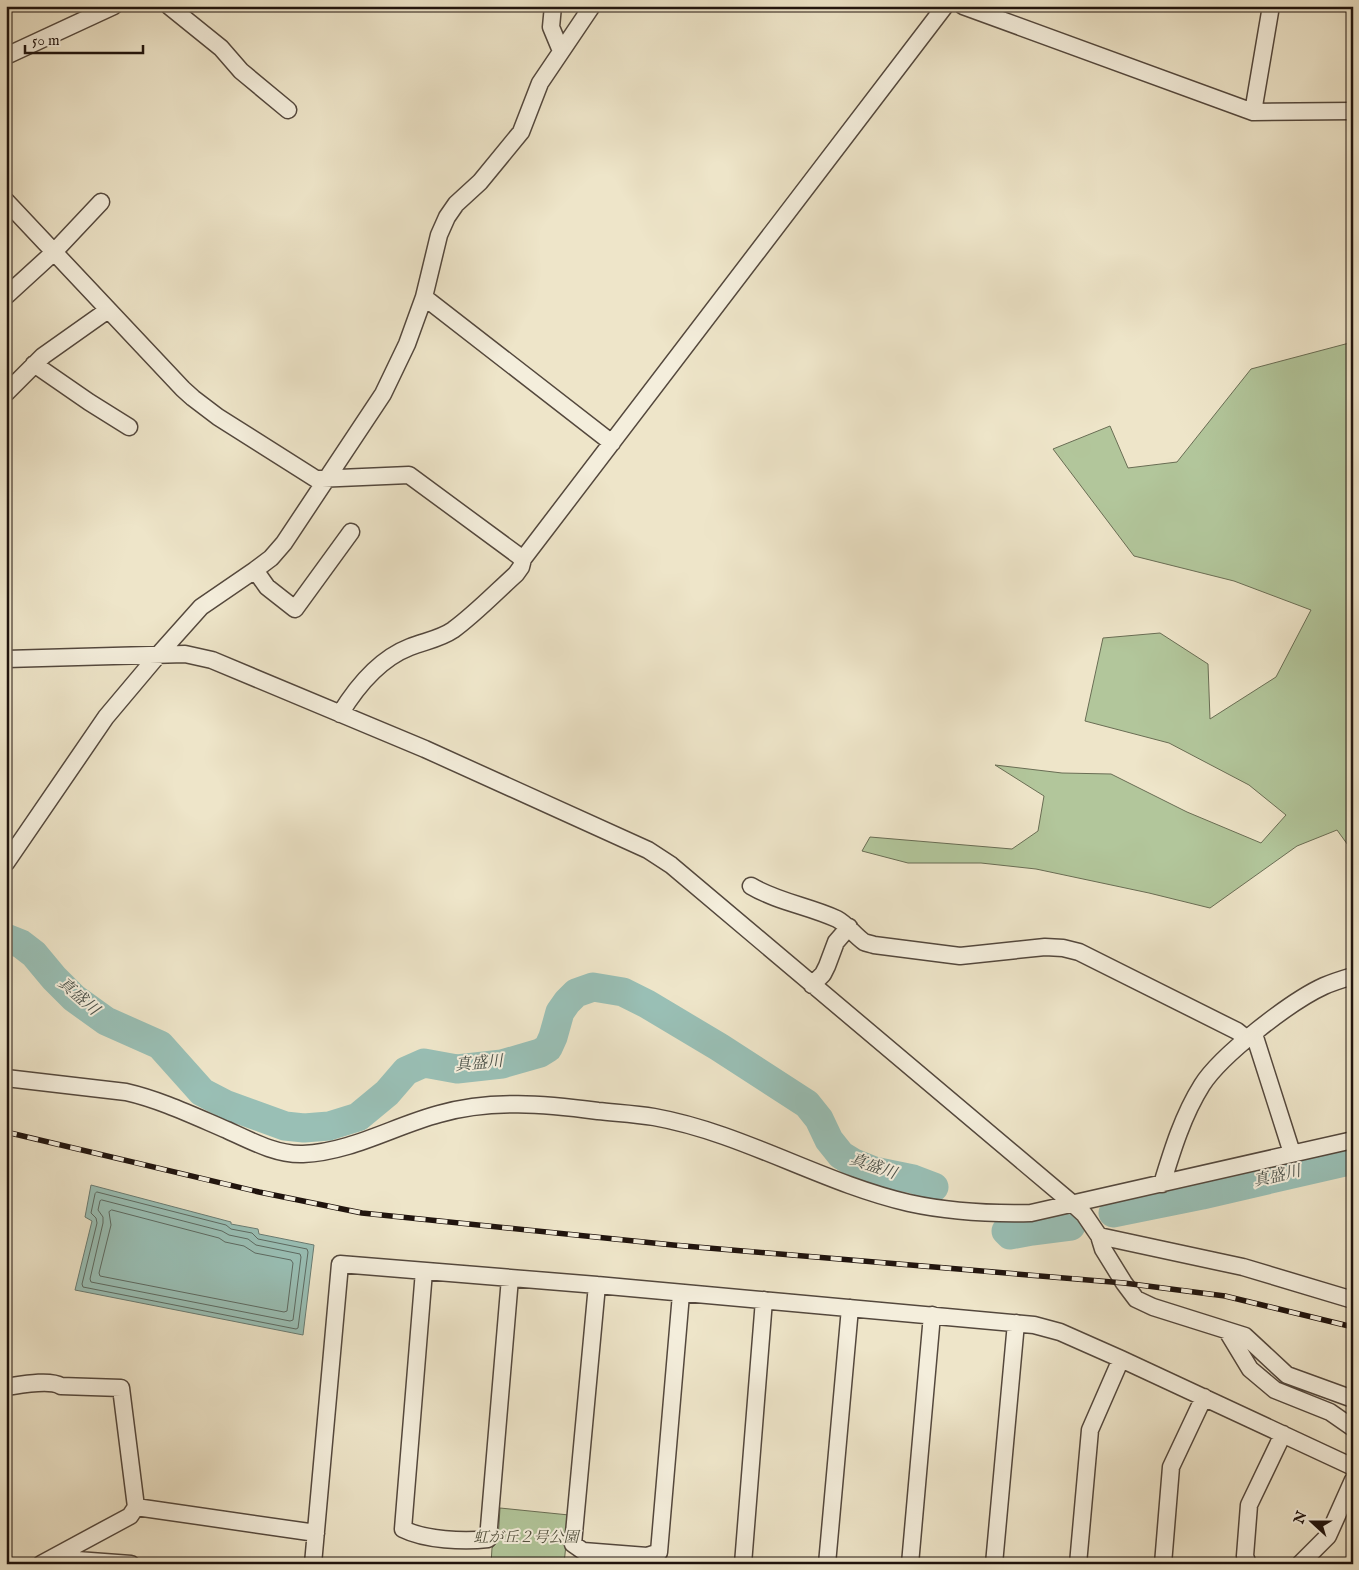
<svg xmlns="http://www.w3.org/2000/svg" width="1359" height="1570" viewBox="0 0 1359 1570" font-family="'IM FELL English','Noto Serif JP',serif">
	<style>
		.green { fill: #b2c69b; stroke: #696d54 }
		.water { fill: #99bfb5; stroke: #697b72 }
		.lines { fill: none; stroke-linecap: round; stroke-linejoin: round }
		.shore { stroke: #5c6a62; stroke-width: 1 }
		.river { stroke: #99bfb5; stroke-width: 29 }
		.minor-casing { stroke: #54483d; stroke-width: 19 }
		.minor { stroke: #f4eedc; stroke-width: 16 }
		.rail-casing { stroke: #20140e; stroke-width: 5.5 }
		.rail { stroke: #f4eedc; stroke-width: 4; stroke-dasharray: 11; stroke-linecap: butt }
		.labels { text-anchor: middle; dominant-baseline: central; stroke-width: 4; stroke-linejoin: round; paint-order: stroke }
		.park-label { font-size: 15px; font-style: italic; fill: #53523f; stroke: #f4eedc }
		.water-label { font-size: 16px; font-style: italic; fill: #4a5048; stroke: #f4eedc }
	</style>
	<rect width="100%" height="100%" fill="#eee5c9"/>
	<filter id="stains"><feTurbulence type="fractalNoise" baseFrequency=".004" numOctaves="4"/><feColorMatrix values="0 0 0 0 .2 0 0 0 0 .09 0 0 0 0 .02 0 0 0 .5 -.17"/></filter>
	<radialGradient id="worn" r=".72"><stop offset=".6" stop-color="#630" stop-opacity="0"/><stop offset="1" stop-color="#630" stop-opacity=".3"/></radialGradient>
	<path class="green" d="M1353 342V852L1337 830 1297 846 1210 908 1149 893 1036 869 981 863H908L862 851 870 837 1012 849 1038 831 1044 796 995 765 1062 773 1111 774 1187 812 1261 843 1286 815 1249 785 1169 743 1085 721 1103 638 1160 633 1208 664 1210 719 1276 677 1311 610 1234 581 1134 556 1053 449 1110 426 1128 468 1177 462 1251 369Z
		M500 1508 569 1515 564 1564H491L492 1548 498 1541Z"/>
	<path class="water" d="M91 1185 231 1222V1224L258 1229 259 1234 314 1245 303 1335 75 1290 92 1221 85 1217Z"/>
	<g class="lines">
		<path class="shore" d="M97 1192 226 1225 231 1229 252 1233 258 1239 307 1249 308 1252 298 1328 296 1329 83 1287 82 1284 97 1223 96 1218 91 1213 95 1194Z
			M102 1200 222 1231 229 1235 248 1239 256 1245 300 1254 301 1257 293 1320 290 1321 91 1282 90 1279 103 1223V1217L98 1210 100 1201Z
			M112 1210 219 1238 225 1242 244 1246 255 1253 291 1260 293 1263 287 1311 284 1312 100 1276 99 1273 111 1225 109 1212Z"/>
		<path class="river" d="M6 938 21 944 34 954 54 978 74 998 106 1021 160 1045 202 1092 227 1105 285 1126 304 1128 329 1126 358 1117 387 1093 406 1071 424 1063 457 1069 502 1064 540 1053 548 1048 553 1037 560 1012 567 1002 576 993 593 987 623 992 647 1004 719 1047 807 1104 819 1119 829 1140 841 1155 854 1163 874 1171 913 1179 934 1187
			M1113 1213 1202 1195 1353 1160
			M1006 1231 1010 1235 1032 1231 1071 1226"/>
		<g class="minor-casing">
			<path id="minor" d="M169 6 221 48 241 71 288 110
				M553 6 551 27 561 51
				M963 6 1253 112 1353 111
				M6 56 114 6
				M1253 112 1271 6
				M6 201 183 389 193 398 218 417 316 479 409 475 523 559 945 6
				M6 296 53 253 101 202
				M424 297 612 443
				M34 364 89 402 129 427
				M6 393 43 356 108 310
				M255 570 267 587 295 609 351 532
				M6 659 185 654 212 660 425 749 648 850 671 865 1073 1204 1084 1214 1099 1236 1103 1249 1124 1283 1136 1299 1153 1307 1245 1336 1287 1375 1353 1399
				M340 714C357 686 379 659 410 647 425 641 440 639 453 630 475 614 495 593 516 574L521 567 523 559
				M6 863 106 717 159 654 201 607 255 570 271 558 284 543 383 394 407 344 424 297 439 235 447 217 456 204 480 182 521 132 540 83 592 6
				M751 886C778 902 809 906 837 919 848 925 854 935 864 942 866 943 871 944 874 945L960 956 1045 947 1063 948 1079 952 1237 1031 1247 1039
				M812 985 823 974 827 966 836 942 849 927
				M1254 1034 1292 1153
				M6 1078 126 1092C161 1100 194 1116 227 1130 251 1141 277 1155 303 1154 351 1152 394 1126 439 1114 491 1099 545 1104 598 1111 617 1113 636 1114 654 1117 743 1133 822 1183 909 1203 950 1212 989 1214 1031 1213L1353 1140
				M1162 1184C1172 1151 1183 1115 1202 1085 1221 1055 1291 1001 1324 986 1333 982 1343 979 1353 976
				M1099 1236 1243 1267 1353 1300
				M424 1271 403 1529C425 1540 464 1542 488 1539L510 1278
				M597 1285 573 1544 583 1551 647 1556 659 1552 681 1294
				M1227 1331 1250 1369 1275 1390 1330 1412 1353 1428
				M6 1387C20 1385 49 1379 61 1386L121 1388 136 1507 316 1533
				M41 1564 130 1516 136 1507
				M70 1564 77 1560 131 1564
				M313 1564 340 1264 597 1285 1034 1325 1060 1332 1121 1359 1353 1467
				M743 1564 764 1300
				M827 1564 850 1308
				M910 1564 932 1315
				M994 1564 1016 1323
				M1078 1564 1090 1430 1121 1359
				M1163 1564 1171 1467 1204 1397
				M1248 1564 1245 1556 1249 1505 1283 1434
				M1300 1564 1328 1536 1353 1480"/>
		</g>
		<use href="#minor" class="minor"/>
		<g class="rail-casing">
			<path id="rail" d="M6 1132 259 1192 362 1213 673 1245 1124 1283 1225 1296 1353 1327"/>
		</g>
		<use href="#rail" class="rail"/>
	</g>
	<g class="labels">
		<g class="park-label">
			<text x="526" y="1537">虹が丘２号公園</text>
		</g>
		<g class="water-label">
			<text transform="translate(78 997) rotate(41)">真盛川</text>
			<text transform="translate(479 1064) rotate(-5)">真盛川</text>
			<text transform="translate(873 1167) rotate(19)">真盛川</text>
			<text transform="translate(1277 1177) rotate(-13)">真盛川</text>
		</g>
	</g>
	<rect width="1359" height="1570" fill="none" stroke="#eee5c9" stroke-width="25"/>
	<rect x="8" y="8" width="1344" height="1555" fill="none" stroke="#20140e" stroke-width="2.5"/>
	<rect x="12" y="12" width="1334" height="1545" fill="none" stroke="#20140e"/>
	<g transform="translate(1312 1522) rotate(291)" stroke="#f4eedc" stroke-width="4" paint-order="stroke">
	<path d="M0-4L9 19L0 12L-9 19Z" fill="#20140e"/>
	<text y="-8" font-size="14" font-weight="bold" text-anchor="middle" fill="#20140e">N</text>
	</g>
	<path d="M25 45v8h118v-8" fill="none" stroke="#20140e" stroke-width="2.5"/>
	<text x="32" y="45" font-size="15" fill="#20140e" stroke="#f4eedc" stroke-width="4" paint-order="stroke">50 m</text>
	<rect width="100%" height="100%" filter="url(#stains)"/>
	<rect width="100%" height="100%" fill="url(#worn)"/>
</svg>
